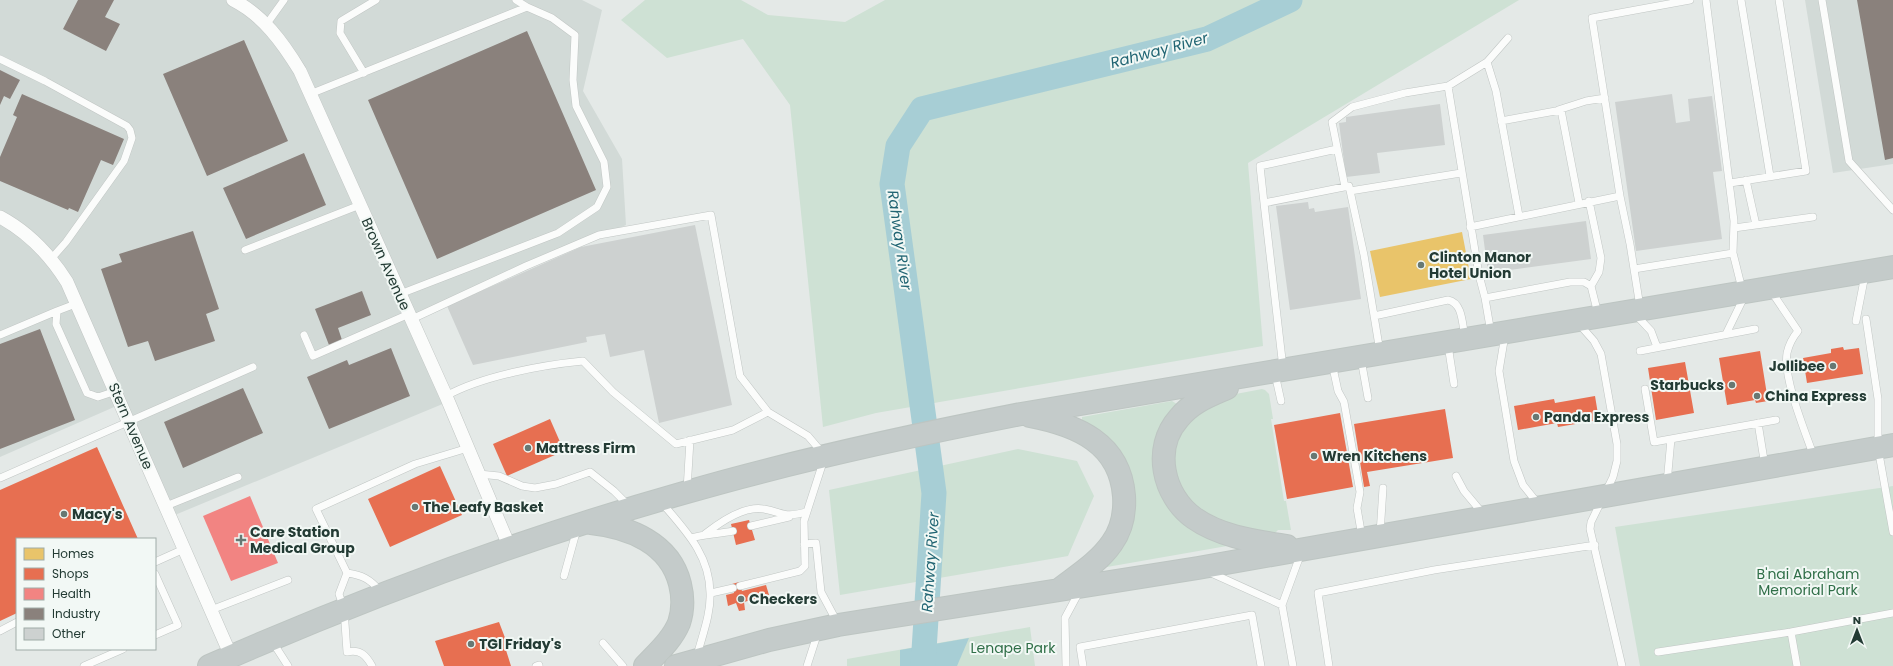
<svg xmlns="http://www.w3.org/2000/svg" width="1893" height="666" viewBox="0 0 1893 666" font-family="Poppins,sans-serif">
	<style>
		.built { fill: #d2dad7 }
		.green { fill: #cee1d4 }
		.water { fill: #a7ced5 }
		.homes { fill: #e9c46a }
		.shops { fill: #e76f51 }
		.health { fill: #f28482 }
		.industry { fill: #8a817c }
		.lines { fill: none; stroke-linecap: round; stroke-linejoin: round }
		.river { stroke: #a7ced5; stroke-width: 25 }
		.building { fill: #cdd1d0 }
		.service-casing { stroke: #c1c6c4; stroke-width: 8 }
		.minor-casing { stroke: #c1c6c4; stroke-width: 14 }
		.trunk-casing { stroke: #bdc5c2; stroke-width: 24 }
		.service { stroke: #fbfcfb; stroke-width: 7 }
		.minor { stroke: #fbfcfb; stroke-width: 13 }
		.trunk { stroke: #c4cbca; stroke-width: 22 }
		.poi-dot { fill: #677873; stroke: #f2f8f5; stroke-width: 1.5 }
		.labels { text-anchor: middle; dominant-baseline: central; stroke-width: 4; stroke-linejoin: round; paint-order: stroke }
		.poi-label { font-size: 14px; font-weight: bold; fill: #233b34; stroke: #f2f8f5; text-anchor: start }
		.street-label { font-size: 14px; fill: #233b34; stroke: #f2f8f5 }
		.park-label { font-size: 14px; fill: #306f48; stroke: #f2f8f5 }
		.water-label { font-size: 15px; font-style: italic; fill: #216573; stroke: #f2f8f5 }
	</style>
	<rect width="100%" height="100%" fill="#e4e9e7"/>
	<path class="built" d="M0 0H582L602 10 583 91 622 159 626 225 408 318 445 403 170 517 121 404 0 457Z
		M1805 0H1893V164L1833 173Z"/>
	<path class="green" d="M645 0H741L768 15 845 22 885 0H1519L1248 163 1263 346 876 413 823 427 790 105 743 39 667 58 621 20Z
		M1262 389 1265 390 1269 394 1273 419H1271L1284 501H1286L1291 530H1278L1275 533 1262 534 1220 525 1182 494 1172 469 1179 430 1220 397Z
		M1172 401 1180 406 1157 444 1206 536 1227 546 1107 567 1106 564 1126 534 1095 429 1082 420V417Z
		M1018 449 1077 461 1094 496 1068 556 840 595 829 490Z
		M1893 486V666H1640L1615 527Z
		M1030 627 1035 666H847V659Z"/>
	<path class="water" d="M969 638 957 666H900V650Z"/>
	<path class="homes" d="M1462 232 1471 279 1380 297 1370 251Z"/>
	<path class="shops" d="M1843 347 1844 350 1859 348 1863 374 1807 383 1803 358 1831 353V349Z
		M1760 351 1768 401 1756 403 1755 400 1727 405 1719 358Z
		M1685 362 1694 413 1656 420 1648 368Z
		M1595 396 1599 420 1558 427 1557 423 1518 430 1514 406 1554 399 1555 403Z
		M1445 409 1453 458 1367 472 1370 486 1364 487 1354 424Z
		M1340 413 1353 487 1287 499 1274 425Z
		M550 419 564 451 507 476 493 444Z
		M97 447 138 539H17V613L0 621V490Z
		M440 466 462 515 390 547 368 499Z
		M749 520 755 540 736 545 731 524Z
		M739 582 742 591 766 585 769 595 744 602 745 610 739 611 736 603 728 606 726 595 734 593 732 584Z
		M499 622 507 643 504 644 511 666H444L435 641Z"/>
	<path class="health" d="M250 496 278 563 231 581 203 516Z"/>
	<path class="industry" d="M78 0H114L105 17 120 24 106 51 63 29Z
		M1857 0H1893V158L1885 160Z
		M527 31 596 190 437 259 368 100Z
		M244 40 288 141 207 176 163 74Z
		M0 70 20 80 10 99 4 96 0 105Z
		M22 94 124 139 113 165 101 160 78 212 69 208 68 210 0 181V157L17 117 13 115Z
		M304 153 326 205 246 239 223 188Z
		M193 231 219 309 206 314 215 341 155 361 148 341 128 347 101 269 122 262 119 254Z
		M362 291 371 315 338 328 342 340 329 345 315 309Z
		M40 329 75 420 0 449V344Z
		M391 348 410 396 329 429 307 377 347 360 349 365Z
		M243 388 263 433 183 468 164 422Z"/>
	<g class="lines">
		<path class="river" d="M923 666 934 493 892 184 898 146 922 109 1207 39 1290 0"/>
	</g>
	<path class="building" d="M1672 94 1676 123 1690 121 1688 99 1712 96 1722 171 1713 172 1722 239 1636 251 1615 102Z
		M1440 104 1445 145 1377 153 1380 173 1346 177 1339 123 1346 122V117Z
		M1308 202 1309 209 1314 208 1315 212 1348 207 1361 299 1290 310 1276 206Z
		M1586 221 1591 259 1488 273 1483 235Z
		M695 225 732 405 659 423 644 350 610 357 605 334 586 337 587 342 473 365 447 306 581 247Z"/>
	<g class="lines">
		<g class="service-casing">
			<path id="service" d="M516 0 527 7
				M1706 0 1734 221 1733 253
				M1741 0 1770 176
				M1822 0 1849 161 1893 210
				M266 25 284 0
				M0 59 45 81 127 126 130 130 132 138 124 161 66 242 51 259
				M1487 62 1496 91 1519 216
				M364 73 340 33 341 21 376 0
				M310 94 527 7 552 18 575 35 573 80 576 106 604 162 607 187 597 207 558 233 400 294
				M1558 110 1586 101 1605 98
				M1501 121 1561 110 1579 203
				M1746 180 1756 225
				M1730 183 1806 171 1779 0
				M1345 187 1332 122 1352 107 1405 93 1448 86
				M1350 191 1461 173
				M1620 196 1592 18 1690 0
				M1589 201 1601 258 1599 272 1591 286
				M1264 203 1260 166 1337 149
				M1470 227 1620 196 1630 244 1640 307
				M1734 228 1813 217
				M245 250 360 205
				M1634 269 1733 253 1742 289
				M1771 291 1798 331C1793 337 1789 344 1787 353 1783 379 1805 431 1814 457
				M1485 298 1570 282H1584L1591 286 1598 314
				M78 303 57 311 56 324 87 393 98 397 116 391
				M1636 315 1651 331 1657 347
				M1374 316 1448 300C1463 303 1462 324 1465 337
				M412 319 526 266 599 235 711 215 740 376 768 412
				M1866 319 1878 399V448L1893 532
				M1856 321 1865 275
				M1579 324 1594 341 1601 354 1617 444V461L1613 477 1591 522 1590 529 1622 666
				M1491 333 1485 298 1479 275 1448 86 1487 62 1508 38
				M1726 334 1745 295
				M0 335 57 311
				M304 335 313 356 409 314
				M1505 335 1499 371 1514 461 1523 485 1539 505
				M1448 345 1454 384
				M1640 351 1755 329
				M1361 359 1368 398
				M1332 363 1338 391 1344 402 1360 492 1357 508 1362 537
				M1283 368 1264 203 1349 186 1364 255 1380 352
				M1275 374 1281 401
				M1645 389 1654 442 1776 420
				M446 396C482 376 542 365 583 361L613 392 676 444 733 430 768 412 808 436 825 456 804 521 805 566 800 571 740 586
				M1758 423 1765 466
				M479 474 499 476 522 486 535 488 556 484 590 472 614 491 628 505
				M1456 476 1464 491 1484 515
				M0 478 253 367
				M1667 483 1671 439
				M687 490 690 440
				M662 503C685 530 710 555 710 593 711 614 702 636 697 656
				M166 506 238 477
				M751 526 789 517
				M705 534C719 523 744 505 764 509 785 513 783 518 806 512
				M1380 534 1383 488
				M691 538C705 534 719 534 733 531
				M804 544 816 543 821 592 837 622
				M155 562 184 549
				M1209 572 1282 605
				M347 573 316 509 415 464 468 448
				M347 573 339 594 344 609 347 652C360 649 366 655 372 666
				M347 573C362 575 370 579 380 591
				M155 574 178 625 155 635
				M564 576 577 529
				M711 593 733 588
				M211 610 288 580
				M0 631 17 622
				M272 641 288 666
				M603 643 623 666
				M1658 652 1791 632
				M84 666 123 649
				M536 666 539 665
				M807 666 818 632
				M1066 666 1065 618 1080 590
				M1083 666 1080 647 1252 615 1261 666
				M1293 666 1282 605 1301 553
				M1329 666 1318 593 1434 570 1595 545
				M1797 666 1791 632 1893 613"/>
		</g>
		<g class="minor-casing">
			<path id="minor" d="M233 0C263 15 283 43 300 71L446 396 510 548
				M0 217C28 232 50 255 67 282L231 656"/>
		</g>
		<g class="trunk-casing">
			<path id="trunk" d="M1227 388C1209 396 1192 402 1179 418 1152 448 1163 496 1194 518 1221 537 1255 541 1287 546
				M1030 416C1077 425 1120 443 1124 496 1125 512 1122 529 1112 543 1099 562 1078 575 1060 589
				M591 523C629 527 670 543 680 584 683 596 683 611 679 623 672 640 657 653 645 666
				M209 666C364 598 524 538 687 492 797 460 909 436 1021 414L1893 267
				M676 666 769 640 838 625 1198 568 1893 445"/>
		</g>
		<use href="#service" class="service"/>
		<use href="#minor" class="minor"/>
		<use href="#trunk" class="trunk"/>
	</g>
	<g class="poi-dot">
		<circle cx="1421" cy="265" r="4"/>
		<circle cx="1833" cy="366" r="4"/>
		<circle cx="1732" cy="385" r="4"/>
		<circle cx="1757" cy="396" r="4"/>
		<circle cx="1536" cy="417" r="4"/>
		<circle cx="528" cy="448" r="4"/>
		<circle cx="1314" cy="456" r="4"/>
		<circle cx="415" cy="507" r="4"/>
		<circle cx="64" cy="514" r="4"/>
		<path d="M239 534h4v4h4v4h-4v4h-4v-4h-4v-4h4z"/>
		<circle cx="741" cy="599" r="4"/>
		<circle cx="471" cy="644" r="4"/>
	</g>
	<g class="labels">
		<g class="poi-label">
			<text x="1429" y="257">Clinton Manor<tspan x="1429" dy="16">Hotel Union</tspan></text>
			<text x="1825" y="366" text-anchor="end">Jollibee</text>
			<text x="1724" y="385" text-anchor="end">Starbucks</text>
			<text x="1765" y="396">China Express</text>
			<text x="1544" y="417">Panda Express</text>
			<text x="536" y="448">Mattress Firm</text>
			<text x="1322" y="456">Wren Kitchens</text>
			<text x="423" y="507">The Leafy Basket</text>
			<text x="72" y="514">Macy's</text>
			<text x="250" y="532">Care Station<tspan x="250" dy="16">Medical Group</tspan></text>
			<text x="749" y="599">Checkers</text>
			<text x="479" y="644">TGI Friday's</text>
		</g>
		<g class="street-label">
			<text transform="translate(386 264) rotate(66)">Brown Avenue</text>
			<text transform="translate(131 426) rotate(67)">Stern Avenue</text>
		</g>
		<g class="park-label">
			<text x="1808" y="574">B'nai Abraham<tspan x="1808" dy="16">Memorial Park</tspan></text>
			<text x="1013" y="648">Lenape Park</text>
		</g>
		<g class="water-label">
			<text transform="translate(1159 50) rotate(-15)">Rahway River</text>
			<text transform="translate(900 240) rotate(82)">Rahway River</text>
			<text transform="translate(930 562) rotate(-86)">Rahway River</text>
		</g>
	</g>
	<rect x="16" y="538" width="140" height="112" fill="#f2f8f5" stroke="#9faca8"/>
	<rect x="24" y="548" width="20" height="12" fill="#e9c46a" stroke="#9faca8"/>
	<text x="52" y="558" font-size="12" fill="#233b34">Homes</text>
	<rect x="24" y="568" width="20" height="12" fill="#e76f51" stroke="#9faca8"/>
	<text x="52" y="578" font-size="12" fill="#233b34">Shops</text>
	<rect x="24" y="588" width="20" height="12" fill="#f28482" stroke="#9faca8"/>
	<text x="52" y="598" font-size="12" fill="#233b34">Health</text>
	<rect x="24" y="608" width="20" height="12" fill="#8a817c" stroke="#9faca8"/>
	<text x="52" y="618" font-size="12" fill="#233b34">Industry</text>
	<rect x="24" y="628" width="20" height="12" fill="#cdd1d0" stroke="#9faca8"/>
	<text x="52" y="638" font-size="12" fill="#233b34">Other</text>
	<g transform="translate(1857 630)" stroke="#f2f8f5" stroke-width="3" paint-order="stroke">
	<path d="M0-3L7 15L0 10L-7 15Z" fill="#233b34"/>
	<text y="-6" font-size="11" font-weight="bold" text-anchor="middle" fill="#233b34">N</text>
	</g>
</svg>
